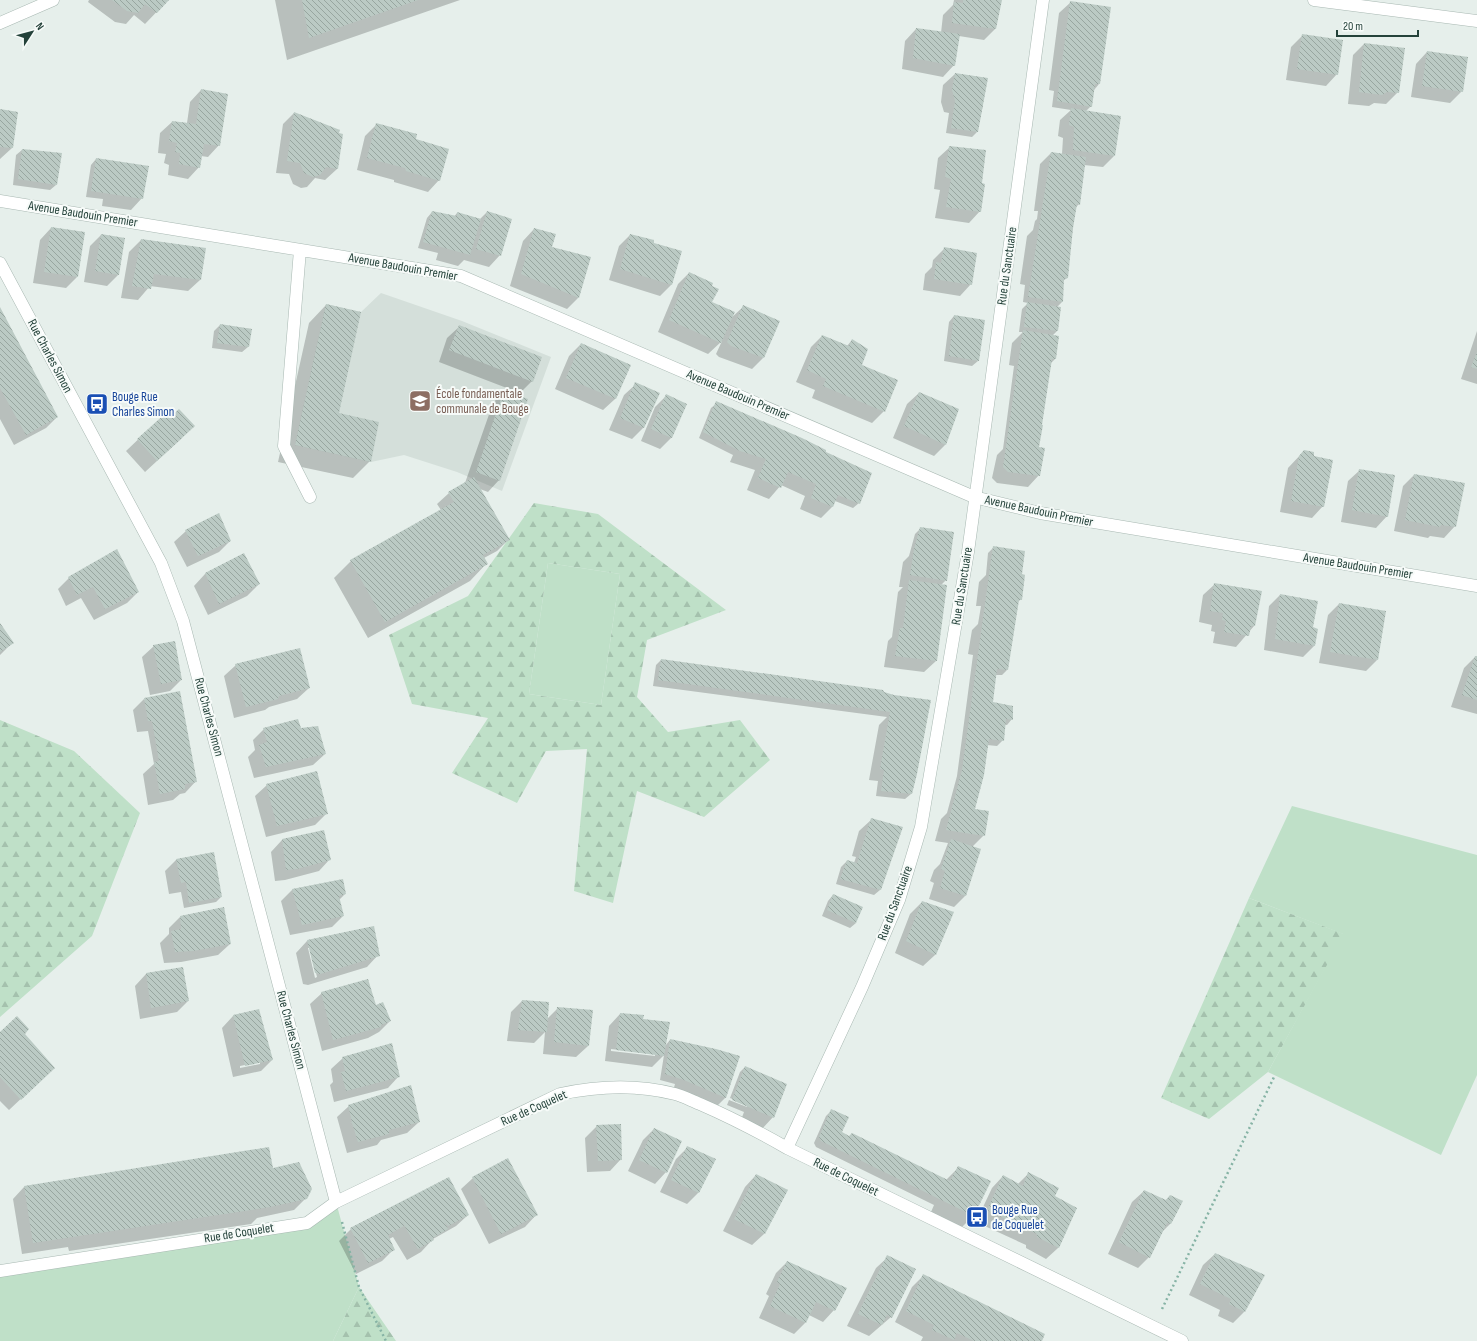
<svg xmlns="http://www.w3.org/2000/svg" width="1477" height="1341" viewBox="0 0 1477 1341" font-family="'Sofia Sans Condensed',sans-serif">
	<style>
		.built { fill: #d4dfda }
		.grass { fill: #bfe0c8 }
		.forest { fill: url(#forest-firs); fill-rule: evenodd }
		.shadow { fill: #0003; fill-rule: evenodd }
		.building { fill: url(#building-back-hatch) }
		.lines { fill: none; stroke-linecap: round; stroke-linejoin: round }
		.minor-casing { stroke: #a8b8b2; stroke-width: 13 }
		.path { stroke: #86b3a5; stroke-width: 2.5; stroke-dasharray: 2 3; stroke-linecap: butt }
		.minor { stroke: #fff; stroke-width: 12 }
		.labels { text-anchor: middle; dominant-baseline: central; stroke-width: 4; stroke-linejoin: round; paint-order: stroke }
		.street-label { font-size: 13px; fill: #24423a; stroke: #f7fbf9 }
		.education-label { font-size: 13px; fill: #785e54; stroke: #f7fbf9; text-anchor: start }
		.transit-label { font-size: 13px; fill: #164399; stroke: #f7fbf9; text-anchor: start }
	</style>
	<defs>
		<pattern id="forest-firs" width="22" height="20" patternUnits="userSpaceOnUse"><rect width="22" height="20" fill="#bfe0c8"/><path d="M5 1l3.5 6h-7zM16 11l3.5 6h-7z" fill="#a4c1ad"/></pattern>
		<pattern id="building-back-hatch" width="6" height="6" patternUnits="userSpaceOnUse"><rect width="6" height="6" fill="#bbcac4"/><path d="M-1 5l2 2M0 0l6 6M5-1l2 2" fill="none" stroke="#98a6a0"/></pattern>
	</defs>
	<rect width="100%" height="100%" fill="#e6efeb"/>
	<path class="built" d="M381 293 462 321 551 357 502 491 457 472 404 455 371 462 295 445 326 304 361 312Z"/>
	<path class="grass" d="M548 563 620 574 601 705 529 694Z
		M1292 806 1477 855V1075L1441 1155 1268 1072 1343 934 1249 898Z
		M336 1202 359 1287 333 1341H0V1271L307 1223Z"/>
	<path class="forest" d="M534 503 598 514 726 610 647 640 637 697 668 732 740 720 770 760 704 817 637 791 613 903 574 891 587 749 546 751 517 803 452 773 488 718 412 704 389 635 468 596ZM548 563 620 574 601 705 529 694Z
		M0 720 74 751 140 813 92 936 0 1017Z
		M1249 898 1344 934 1268 1072 1209 1119 1161 1098Z
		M359 1287 396 1341H333Z"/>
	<path class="shadow" d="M89 0H168L145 24 134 15 126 24 115 22 88 2Z
		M275 0H460L287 60Z
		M954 0H1000L995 29 984 40 959 36 954 65 943 77 902 69 905 41 916 29 941 33 943 15 953 5Z
		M1071 2 1099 84 1094 90 1091 106 1086 111 1114 156 1103 167 1084 165 1079 204 1075 208 1067 278 1063 281 1062 302 1056 308H1060L1057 331 1052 336 1055 359 1050 364 1038 446 1039 475 1028 487 997 483 992 478 997 455 1003 449 1014 366 1009 365 1012 343 1023 332H1019L1022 309 1028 303 1023 302 1025 285 1020 284 1027 236 1033 230 1035 221 1037 219 1038 211H1034L1040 164 1051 153 1062 154 1063 138 1058 136 1060 120 1071 110 1052 107 1054 91 1049 90 1059 13Z
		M1303 35 1337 74 1326 86 1286 80 1291 47Z
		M1364 44 1398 92 1386 104 1374 103 1369 106 1348 104 1353 55Z
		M1427 52 1462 91 1450 103 1411 97 1416 64Z
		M955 74 983 105 977 132 972 137 946 133 949 113 944 112 941 102 943 85Z
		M201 90 219 145 208 157 201 156 199 167 188 179 168 175 169 165 164 163 166 154 158 153 160 133 172 122 187 123 190 102Z
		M0 110 12 148 0 159Z
		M294 113 337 169 325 180 315 178 307 187 301 188 293 184 289 174 276 173 283 124Z
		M377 124 439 180 428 192 394 182V180L357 170 365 136Z
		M950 147 981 183 980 211 969 223 935 218 940 190 934 189 938 158Z
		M22 150 56 185 50 190 13 185 16 155Z
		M96 159 142 198 131 210 102 206 103 199 86 197 91 165Z
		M432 212 454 217 457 213 480 219 487 212 500 255 489 267 464 260 458 266 436 260 438 253 418 248 427 218Z
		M51 228 77 277 66 288 33 283 40 240Z
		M534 229 551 248 590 258 578 298 567 309 510 286 523 241Z
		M101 235 118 275 107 286 84 282 90 246Z
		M630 235 652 244 681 251 671 285 660 296 609 280 619 246Z
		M141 240 205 249 200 280 188 291 150 286 138 300 121 298 129 252Z
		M945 248 971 284 960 296 923 290 925 274 932 267 933 260Z
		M689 273 711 302 730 319 743 307 763 358 752 369 719 357 716 354 722 341 708 354 658 332 678 284Z
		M326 305 338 414 370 461 353 478 278 462 309 323Z
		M0 309 57 417 46 428 14 445 0 419Z
		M954 316 978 361 972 366 944 361 949 322Z
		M220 325 251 329 248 347 242 352 212 348 214 331Z
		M459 327 532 381 520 393 439 362 447 338Z
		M1477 331V384L1461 379Z
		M822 336 847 346 852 340 861 365 884 411 872 423 812 398 815 390 796 382 811 347Z
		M581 344 629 366 615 399 603 410 555 389 569 356Z
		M636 384 658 393 643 428 632 439 609 430 624 395Z
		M504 391 499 480 488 492 480 489 508 540 497 551 484 558 487 563 470 581 368 638 334 578 351 561 441 510 437 504 449 493 465 483 493 403Z
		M919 393 957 410 945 445 934 456 893 438 907 404Z
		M666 396 672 437 660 449 641 441 655 407Z
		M717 403 825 453 859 503 853 508 835 501 832 507 821 518 800 509 805 496 781 485 769 499 747 490 755 470 730 462 733 455 699 438 711 408Z
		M166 413 182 438 145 472 126 451Z
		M1304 451 1323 506 1312 518 1280 512 1288 468Z
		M1360 470 1387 516 1376 528 1341 522 1348 481Z
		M1414 475 1455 526 1444 538 1430 536 1428 538 1394 531 1403 486Z
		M920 529 946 580 941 585 936 661 924 672 884 667 888 641 892 637 898 592 903 587H899L903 562 909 556 915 534Z
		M186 531 230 541 219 552 187 567 174 542Z
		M994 547 1021 573V599L1017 603 1007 670 1002 675H995L992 703 1012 719 1007 725H1004L1003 740 997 746 987 745 973 810 984 835 972 847 979 850 965 896 954 907 929 899 934 883 930 881 934 870 940 864 948 843 935 841 941 819 947 813 957 776 973 655 968 654 972 630 978 624 981 606H976L979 582 986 575 988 553Z
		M244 555 259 584 247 596 208 615 194 586 205 574Z
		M69 578 138 592 127 603 94 620 81 598 66 606 58 589Z
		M1215 584 1254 626 1236 647 1213 643 1215 632 1211 631 1212 625 1199 622 1203 595Z
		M1280 595 1312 628 1315 645 1303 657 1264 650 1269 606Z
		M1339 604 1377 660 1366 671 1319 663 1328 615Z
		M0 625 12 643 0 655Z
		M154 646 181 680 170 691 150 695 142 657Z
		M1475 657H1477V714L1451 707 1464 668Z
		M661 660 894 696 911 794 905 799 876 796 878 781 869 780 879 725 887 717 653 686 656 665Z
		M236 665 309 688 297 699 269 707 265 710 234 718 224 676Z
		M144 699 196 781 185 793 180 794 173 800 148 805 143 774 154 764 148 731 137 732 133 710Z
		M264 729H300L325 754 313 765 254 778 248 757 255 750 253 740Z
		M267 785 327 813 315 825 266 837 255 796Z
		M871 820 880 890 874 895 836 884 841 867 847 861 854 863 856 857 852 856 859 831Z
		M282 840 330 859 319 871 285 880 275 881 271 852Z
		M176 860 221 897 216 902 184 908 181 892 169 894 165 871Z
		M293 889 345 894 339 900 343 916 332 927 290 935 281 901Z
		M833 895 856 923 850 928 822 916 828 901Z
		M922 902 952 913 935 955 923 966 895 953 910 914Z
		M180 917 230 944 218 955 181 962 164 963 160 943 169 934V928Z
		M307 941 378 955 367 967 308 985 303 984 296 953ZM308 948H310L317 977 315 978Z
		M182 968 188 1001 177 1012 140 1019 135 986 146 974Z
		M322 993 375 1006 390 1021 379 1032 368 1038 322 1051 310 1004Z
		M522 1001 547 1019 558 1008 592 1011 588 1046 576 1057 543 1054 545 1032 534 1043 507 1041 511 1012Z
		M258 1010 272 1060 261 1071 233 1077 222 1028 233 1016ZM260 1062V1064L240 1068V1066Z
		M620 1014 642 1020 665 1046 670 1040 726 1097 714 1109 673 1091 675 1084 660 1080 664 1055 652 1067 605 1061 609 1026ZM611 1049 655 1054V1056L611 1051Z
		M0 1033 23 1034 42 1079 9 1110 0 1101Z
		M343 1058 399 1076 388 1088 334 1102 330 1085 333 1082 331 1069Z
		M745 1067 773 1117 762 1129 741 1120 744 1112 727 1105 729 1100 747 1107V1105L730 1098 740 1072Z
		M349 1106 419 1122 407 1133 381 1140 377 1145 347 1153 337 1117Z
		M832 1110 841 1132 849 1137 946 1180 959 1167 973 1216 962 1227 931 1212 934 1205 816 1147 814 1143 826 1116Z
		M597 1126 621 1159 610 1171 587 1172 585 1138Z
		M654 1129 666 1172 655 1184 628 1171 643 1140Z
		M688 1147 714 1160 698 1193 687 1204 660 1192 676 1159Z
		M272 1168 306 1198 294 1210 257 1218 251 1224 69 1251 68 1247 22 1254 13 1199 24 1187Z
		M1028 1174 1054 1197 1076 1208 1058 1248 1046 1259 1026 1248V1245L976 1222 992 1188 1003 1176 1018 1184Z
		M756 1175 787 1190 764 1234 752 1245 723 1231 745 1187Z
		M473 1178 536 1215 525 1227 489 1244 461 1189Z
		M1144 1191 1165 1201 1170 1196 1171 1223 1161 1233 1149 1257 1138 1268 1108 1254 1132 1202Z
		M411 1198 468 1215 456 1226 433 1239 421 1252 407 1260 393 1237 389 1239 394 1249 382 1261 356 1274 339 1241 351 1229Z
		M1215 1254 1263 1275 1244 1312 1233 1323 1218 1316 1220 1310 1189 1295 1203 1265Z
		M888 1257 891 1317 869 1336 847 1326 876 1268Z
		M787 1262 834 1310 823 1322 809 1315 805 1323 794 1334 759 1318 769 1296 766 1294 776 1273Z
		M924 1275 1041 1341H921L923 1337 895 1322 912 1287Z"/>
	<path class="building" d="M112 0H169L157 13 145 4 138 13 127 11Z
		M302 0H418L309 38Z
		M963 0H1002L996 29 952 23 954 2 963 3Z
		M1070 1 1111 7 1100 84H1095L1092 107 1057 101Z
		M916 28 960 34 955 66 913 58Z
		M1302 34 1343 40 1338 75 1297 69Z
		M1364 43 1405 48 1399 93 1387 92 1382 95 1359 92Z
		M1427 51 1468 57 1463 92 1422 86Z
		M955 73 988 78 978 132 951 128 955 101 952 90Z
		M201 89 228 94 220 146 204 144 200 168 179 164 180 153 175 152 177 143 169 141 172 121 196 124Z
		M1071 108 1121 116 1115 156 1073 150 1074 127 1069 125Z
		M0 109 18 112 13 148 0 147Z
		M294 112 340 130 339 133 343 134 338 169 326 167 320 175 313 177 304 173 300 163 287 161Z
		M376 123 417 134 416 139 449 149 440 181 406 171 405 168 367 158Z
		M949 146 986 150 982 183 985 184 981 212 946 207 951 179 945 177Z
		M22 149 62 153 57 185 18 179Z
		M1051 152 1086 157 1080 205 1077 204 1073 228 1068 278 1064 279 1063 302 1028 297Z
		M96 158 149 166 143 199 91 191Z
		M432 211 457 216V212L481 219 470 255 423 242Z
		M487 211 512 219 501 256 476 249Z
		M51 227 85 232 78 277 44 272Z
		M534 228 556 234 552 247 591 257 579 298 521 274Z
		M101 234 125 238 119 275 95 271Z
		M630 234 654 240V243L682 251 672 285 620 269Z
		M141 239 206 248 201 280 154 274 151 289 132 286Z
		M944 247 977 253 972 285 934 279 936 262 941 263Z
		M689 272 713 283 712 286 719 289 712 302 735 312 721 343 669 320Z
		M1027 302 1061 307 1058 331 1024 327Z
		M326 304 361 312 339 413 379 422 371 462 295 445Z
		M743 305 780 321 764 358 731 346 727 342Z
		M0 307 58 417 26 435 0 388Z
		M954 315 985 320 979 361 949 356Z
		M220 324 252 329 249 347 217 343Z
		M459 325 542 357 533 382 449 350Z
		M1023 330 1059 336 1056 359H1052L1042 425H1043L1039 447 1045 448 1040 476 1008 472 1003 467Z
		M822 335 849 346 852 339 868 349 862 365 898 380 885 412 823 386 826 379 807 370Z
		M581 343 631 365 616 399 566 378Z
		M1477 352V369L1471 367Z
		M635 382 660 393 644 428 620 418Z
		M504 390 528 399 500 481 476 472Z
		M919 392 959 409 946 445 904 426Z
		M666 394 687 404 672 438 651 429Z
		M716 401 802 438 826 450V452L872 473 860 504 838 495 833 507 811 498 816 484 788 472 781 488 758 478 766 459 740 451 703 432Z
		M179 409 195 426 157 461 137 439 167 412 170 417Z
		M1304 450 1314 452V456L1333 460 1324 507 1291 501 1299 456Z
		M1359 469 1395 475 1388 517 1352 510Z
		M1414 474 1465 483 1456 527 1441 525 1440 527 1405 520Z
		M474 477 510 540 483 555 488 564 385 622 350 560 454 502 448 492Z
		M219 513 231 541 198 556 185 530Z
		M920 527 954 532 947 581 910 575 914 549Z
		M993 546 1025 551 1022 574 1025 575 1022 600H1019L1008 670 997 669 993 702 1013 706V720L1006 719 1004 741 989 739 984 775 975 809 989 811 985 836 946 830 962 770Z
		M117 549 139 592 105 609 93 587 77 595 68 577Z
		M244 553 260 584 219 604 205 573Z
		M909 580 947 585 937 661 895 656 900 628H903Z
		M1214 583 1262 591 1255 626H1251L1249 636 1224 632 1226 621 1222 620 1223 613 1210 611Z
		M1280 594 1318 601 1313 627 1318 629 1315 646 1275 639Z
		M1339 603 1386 611 1378 660 1330 652Z
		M0 623 14 643 0 652Z
		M175 641 182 680 161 684 153 645Z
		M300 648 310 688 279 696 278 699 246 707 235 664Z
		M1475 656H1477V700L1462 695Z
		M661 659 883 690 884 692 894 695 931 700 917 774 912 794 881 791 884 770 880 769 890 712 658 680Z
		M180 691 197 782 185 784V789L160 794 154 762 159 761 152 721H148L144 698Z
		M298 719 301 728 318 726 326 754 266 767 259 745 267 742 263 728Z
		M317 771 328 814 277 826 266 784Z
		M871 818 903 827 881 890 840 879 847 860 857 863Z
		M324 830 331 860 297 869 286 870 282 839Z
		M951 839 981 849 966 896 940 888 945 871 941 869Z
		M214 852 222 897 189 903 186 882 181 883 176 859Z
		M343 879 346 894 339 896 344 916 302 925 292 889Z
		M833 894 863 907 856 923 827 910Z
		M922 901 954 912 936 955 906 941Z
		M224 907 231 944 193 951 175 952 171 931 181 929 180 916Z
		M374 926 380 956 320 974 315 973 307 940Z
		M183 967 189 1001 151 1008 146 973Z
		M368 979 376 1005 383 1002 391 1021 381 1025V1027L333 1040 321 992Z
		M522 1000 549 1002 547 1032 518 1030Z
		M557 1007 593 1010 589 1046 554 1042Z
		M259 1009 273 1060 245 1066 233 1015Z
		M620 1013 644 1015 643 1019 670 1022 664 1056 616 1050Z
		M17 1016 29 1029 25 1034 55 1068 21 1100 0 1077V1032Z
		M670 1039 716 1049 740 1056 726 1098 684 1080 665 1074Z
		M392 1043 400 1077 346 1091 341 1072 345 1071 342 1057Z
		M745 1066 787 1084 774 1118 732 1100Z
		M411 1085 420 1122 389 1130V1134L358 1142 352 1123H350L352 1122 348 1105Z
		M831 1109 849 1117 842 1132 849 1136 852 1133 950 1181 958 1166 991 1181 974 1216 821 1141 819 1137Z
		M621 1124 622 1160 598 1161 596 1125Z
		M654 1128 682 1141 667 1173 639 1160Z
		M687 1146 716 1159 699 1193 671 1180Z
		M269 1147 273 1168 299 1162 312 1189 307 1199 270 1207 33 1243 24 1186Z
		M508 1158 538 1215 501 1234 472 1177Z
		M1028 1172 1059 1188 1055 1196 1077 1208 1059 1248 1037 1237V1234L987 1210 1003 1175 1023 1186Z
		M756 1174 788 1190 765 1234 734 1219Z
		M449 1177 469 1215 448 1226 444 1221 448 1229 433 1238 434 1240 418 1249 401 1220 404 1226 388 1235 395 1250 368 1263 350 1228Z
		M1144 1190 1166 1200 1170 1195 1183 1201 1171 1224 1167 1223 1150 1258 1119 1242Z
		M1215 1253 1265 1275 1245 1312 1229 1304 1231 1299 1200 1284Z
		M887 1255 916 1269 892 1318 887 1315 882 1325 858 1314Z
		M787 1261 847 1288 835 1311 816 1302 806 1323 770 1306 780 1284 777 1282Z
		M923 1274 1045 1334 1042 1341H974L957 1333 954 1340 932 1330 934 1325 906 1311Z"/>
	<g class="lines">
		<g class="minor-casing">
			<path id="minor" d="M1314 0 1477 21
				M0 23 53 0
				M0 201 461 276 974 497 1040 513 1477 586
				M300 250 284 446 310 497
				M0 263 161 563 183 621 336 1202
				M787 1148 862 987 899 900 921 827 968 552 1043 0
				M0 1271 307 1223 336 1202 560 1094C597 1086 637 1084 675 1094 683 1096 692 1101 700 1104 730 1117 759 1132 787 1148L1182 1341"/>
		</g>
		<path class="path" d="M342 1222 359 1287 386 1341
			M1162 1309 1275 1075"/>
		<use href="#minor" class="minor"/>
	</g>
	<defs>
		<g id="school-square" transform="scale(1.15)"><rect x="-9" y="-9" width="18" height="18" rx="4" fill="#8d6e63" stroke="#f7fbf9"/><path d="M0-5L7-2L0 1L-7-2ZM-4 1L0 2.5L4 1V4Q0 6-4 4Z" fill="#fff"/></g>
		<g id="bus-square" transform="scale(1.15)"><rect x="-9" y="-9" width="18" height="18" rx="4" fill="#1a4fb4" stroke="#f7fbf9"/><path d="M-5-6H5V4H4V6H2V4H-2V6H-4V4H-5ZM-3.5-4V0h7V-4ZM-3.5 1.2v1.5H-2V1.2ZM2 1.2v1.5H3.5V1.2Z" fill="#fff"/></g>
	</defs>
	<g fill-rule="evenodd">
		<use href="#school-square" x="420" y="401"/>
		<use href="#bus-square" x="97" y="404"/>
		<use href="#bus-square" x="977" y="1217"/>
	</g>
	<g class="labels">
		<g class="street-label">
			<text transform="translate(83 214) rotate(9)">Avenue Baudouin Premier</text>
			<text transform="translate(1007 266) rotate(-82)">Rue du Sanctuaire</text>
			<text transform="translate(403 267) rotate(10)">Avenue Baudouin Premier</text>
			<text transform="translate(50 356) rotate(62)">Rue Charles Simon</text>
			<text transform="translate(738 395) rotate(23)">Avenue Baudouin Premier</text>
			<text transform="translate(1039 511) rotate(12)">Avenue Baudouin Premier</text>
			<text transform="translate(1358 566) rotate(9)">Avenue Baudouin Premier</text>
			<text transform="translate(962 586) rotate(-81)">Rue du Sanctuaire</text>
			<text transform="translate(209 717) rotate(75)">Rue Charles Simon</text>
			<text transform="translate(895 903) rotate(-70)">Rue du Sanctuaire</text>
			<text transform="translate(291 1030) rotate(75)">Rue Charles Simon</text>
			<text transform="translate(534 1108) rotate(-24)">Rue de Coquelet</text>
			<text transform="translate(846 1177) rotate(26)">Rue de Coquelet</text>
			<text transform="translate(239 1233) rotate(-9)">Rue de Coquelet</text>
		</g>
		<g class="education-label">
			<text x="436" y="394">École fondamentale<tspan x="436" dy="15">communale de Bouge</tspan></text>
		</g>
		<g class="transit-label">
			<text x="112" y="397">Bouge Rue<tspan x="112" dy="15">Charles Simon</tspan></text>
			<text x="992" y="1210">Bouge Rue<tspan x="992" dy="15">de Coquelet</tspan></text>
		</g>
	</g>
	<g transform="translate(32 32) rotate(54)" stroke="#f7fbf9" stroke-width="3" paint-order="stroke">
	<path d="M0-3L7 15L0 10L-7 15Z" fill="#24423a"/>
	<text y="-6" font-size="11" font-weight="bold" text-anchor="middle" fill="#24423a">N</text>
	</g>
	<path d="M1337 30v6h81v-6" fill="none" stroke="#24423a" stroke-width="2"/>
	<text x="1343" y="30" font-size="12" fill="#24423a" stroke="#f7fbf9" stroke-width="3" paint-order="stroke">20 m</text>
</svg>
